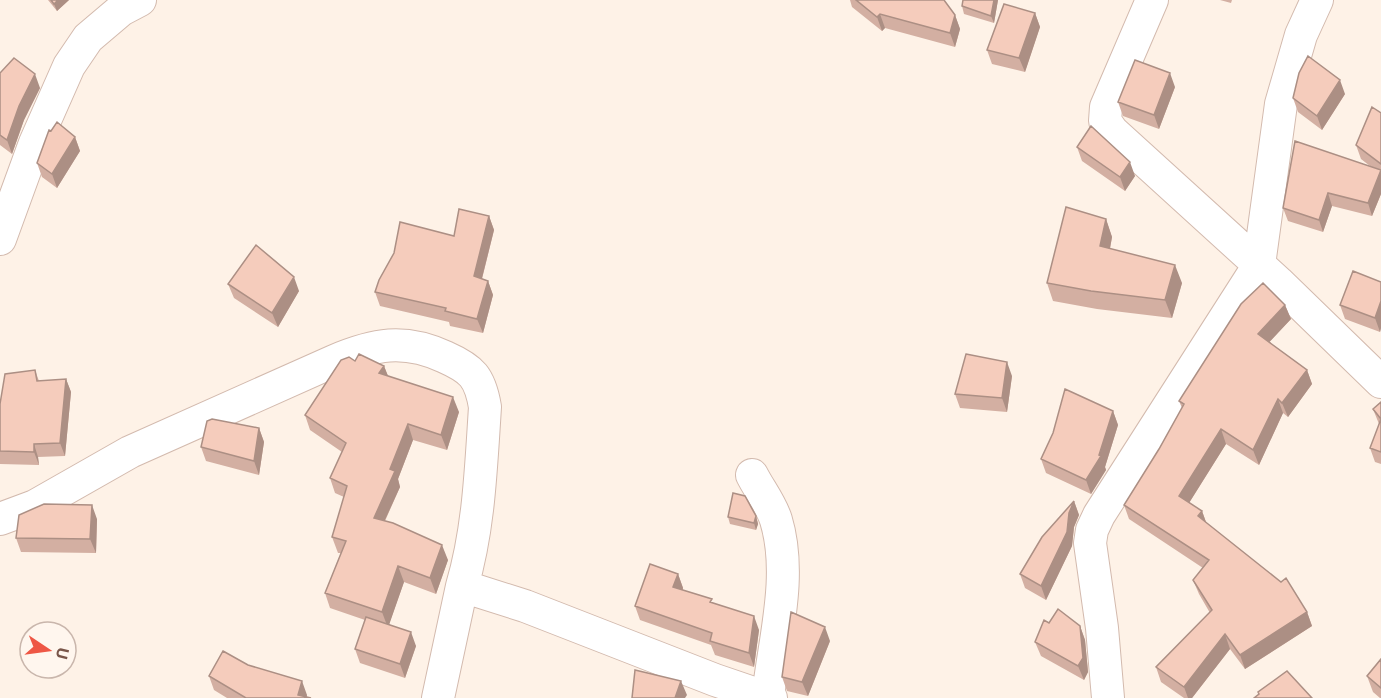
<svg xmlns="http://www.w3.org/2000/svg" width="1381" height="698" viewBox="0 0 1381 698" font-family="'Noto Sans',sans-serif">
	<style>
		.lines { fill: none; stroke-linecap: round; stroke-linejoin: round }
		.street-casing { stroke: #d3baae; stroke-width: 34 }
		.street { stroke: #fff; stroke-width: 32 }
		.wall { fill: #d3afa2 }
		.shaded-wall { fill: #ac8f84 }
		.building { fill: #f5ccbc; stroke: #ac8f84; stroke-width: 1.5 }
	</style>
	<rect width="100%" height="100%" fill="#fef2e7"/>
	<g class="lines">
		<g class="street-casing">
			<path id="street" d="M1152 0 1106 107 1105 121 1112 131 1278 282 1381 382
				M0 239 35 143 69 66 88 38 121 10 140 0
				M752 475C759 489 771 504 776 520 793 576 774 640 768 697L771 698
				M0 519 35 506 130 452 334 361C374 344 404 338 445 357 472 369 480 377 485 407 481 467 479 529 462 586L525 606 715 680 768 698
				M438 698 462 586
				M1108 698 1102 628 1090 543 1092 530 1099 515 1259 265 1281 104 1301 35 1317 0"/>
		</g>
		<use href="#street" class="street"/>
	</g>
	<path class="wall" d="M48 0H69L57 11Z
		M850 0H944L955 15 960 29 955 47 885 28 882 31 852 7Z
		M963 0H998L994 23 964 14 962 6Z
		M1220 0H1232L1231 3Z
		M1035 13 1040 27 1025 72 992 64 987 50Z
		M0 73 40 88 24 120 12 154 0 145Z
		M1175 87 1159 129 1123 116 1118 102Z
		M1345 94 1322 130 1298 112 1293 98Z
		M1381 113V194L1372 216 1332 206 1323 232 1288 221 1283 208 1370 166 1361 159 1356 145Z
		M51 131 75 137 80 151 57 188 42 177 37 163Z
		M1077 147 1135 176 1125 191 1082 161Z
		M489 216 494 230 482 279 488 281 493 295 483 333 450 326 449 322 380 306 375 292 454 236Z
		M1106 219 1112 237 1110 249 1182 283 1172 318 1097 309 1053 301 1047 283Z
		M1381 282V328L1380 332 1345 319 1340 305Z
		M228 284 299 291 278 327 234 298Z
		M1285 305 1291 319 1269 342 1307 370 1312 384 1288 417 1283 413 1259 465 1226 444 1189 503 1202 511 1206 522 1307 612 1312 626 1245 669 1230 649 1192 698H1184L1161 682 1156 667 1210 613 1199 594 1193 580 1203 568 1129 519 1124 505 1159 449 1182 408 1179 401Z
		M355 361 384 366 388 376 459 412 447 450 413 440 398 479 400 487 385 521 448 560 436 594 404 582 389 624 416 646 405 678 360 663 355 649 365 620 330 608 325 593 341 553H338L332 537 344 497 335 493 330 478 342 452 310 430 305 415Z
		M35 370 39 381 66 379 71 392 65 456 38 457 39 465 0 464V404Z
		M1012 376 1007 412 960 408 955 394Z
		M1381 402V464L1375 462 1370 448 1379 424 1373 409Z
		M1113 411 1118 425 1105 467 1106 470 1091 494 1046 473 1041 459Z
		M259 428 264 442 259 475 206 461 201 447Z
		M1074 501 1079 515 1074 527 1072 546 1046 600 1025 588 1020 574Z
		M756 516 758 524 756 530 730 524 728 517Z
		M97 519 96 553 21 552 16 538Z
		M678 574 683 588V590L713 603 759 630 754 667 715 655 711 645 640 620 635 606Z
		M1049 623 1080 626 1085 640 1088 672 1084 680 1041 656 1035 642Z
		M830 641 808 696 787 691 782 677Z
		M1381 659V698H1380L1373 692 1367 676Z
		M248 665 307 695V697L311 698H227L214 690 209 676Z"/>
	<path class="shaded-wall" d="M58 0H69L57 11 54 4Z
		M994 0H998L994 23 991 16Z
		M1035 13 1040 27 1025 72 1019 58Z
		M880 14 885 28 882 31 877 17Z
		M955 15 960 29 955 47 950 33Z
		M1170 73 1175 87 1159 129 1154 115Z
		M35 74 40 88 24 120 12 154 7 140 19 106Z
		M1340 80 1345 94 1322 130 1317 116Z
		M75 137 80 151 57 188 52 174Z
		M1130 162 1135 176 1125 191 1120 177Z
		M1381 170V194L1372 216 1368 203Z
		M1328 193 1332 206 1323 232 1319 220Z
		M489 216 494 230 479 290 474 276Z
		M1106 219 1112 237 1107 264 1100 246Z
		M1175 265 1182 283 1172 318 1165 300Z
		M294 277 299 291 278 327 272 313Z
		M488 281 493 295 483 333 477 319Z
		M1381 301V328L1380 332 1375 318Z
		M1285 305 1291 319 1263 349 1258 334Z
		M1007 362 1012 376 1007 412 1002 398Z
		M384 366 390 381 379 373Z
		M1307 370 1312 384 1288 417 1282 403Z
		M66 379 71 392 65 456 60 443Z
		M453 397 459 412 447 450 441 435Z
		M1278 399 1283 413 1259 465 1253 450Z
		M1113 411 1118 425 1105 467 1106 470 1091 494 1086 480 1099 455Z
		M408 424 413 440 398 479 400 487 379 533 374 518 390 469Z
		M259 428 264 442 259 475 254 461Z
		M1221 429 1226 444 1184 511 1179 496Z
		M34 444 38 457 39 465 34 452Z
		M1074 501 1079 515 1074 527 1072 546 1046 600 1041 586Z
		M92 505 97 519 96 553 90 539Z
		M1202 511 1207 525 1198 516Z
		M756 516 758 524 756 530 754 523Z
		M442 545 448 560 436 594 430 578Z
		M398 566 404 582 388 628 382 612Z
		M678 574 683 588 678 601 673 587Z
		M1307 612 1312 626 1245 669 1240 655Z
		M754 616 759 630 754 667 749 653Z
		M1080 626 1085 640 1088 672 1084 680 1078 666Z
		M825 627 830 641 808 696 802 682Z
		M411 632 416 646 405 678 400 664Z
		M1225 634 1230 649 1192 698H1188L1184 687Z
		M302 681 307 695 306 698 298 695Z
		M681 681 687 695 685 698H675Z"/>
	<path class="building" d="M51 0H58L54 4Z
		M856 0H944L955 15 950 33 880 14 877 17Z
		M963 0H994L991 16 962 6Z
		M1004 4 1035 13 1019 58 987 50Z
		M1308 56 1340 80 1317 116 1293 98 1299 73Z
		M14 58 35 74 19 106 7 140 0 135V73Z
		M1135 60 1170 73 1154 115 1118 102Z
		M1372 107 1381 113V164L1356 145Z
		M57 122 75 137 52 174 37 163 49 130 51 131Z
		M1091 126 1130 162 1120 177 1077 147Z
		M1295 141 1381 170 1368 203 1328 193 1319 220 1283 208Z
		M1066 207 1106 219 1100 246 1175 265 1165 300 1091 291 1047 283Z
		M459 209 489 216 474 276 488 281 477 319 445 311 446 308 375 292 379 280 394 253 400 222 454 236Z
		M256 245 294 277 272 313 228 284Z
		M1353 271 1381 282V301L1375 318 1340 305Z
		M1263 283 1285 305 1258 334 1307 370 1282 403 1278 399 1253 450 1221 429 1179 496 1202 511 1198 516 1281 582 1286 578 1307 612 1240 655 1225 634 1184 687 1156 667 1212 610 1193 580 1209 560 1124 505 1159 449 1184 404 1179 401 1241 304Z
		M359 354 384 366 379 373 453 397 441 435 408 424 390 469 395 471 374 518 393 523 442 545 430 578 398 566 382 612 325 593 346 541 332 537 347 486 330 478 346 443 305 415 341 360 349 357 355 361Z
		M966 354 1007 362 1002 398 955 394Z
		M35 370 37 381 66 379 60 443 34 444V452L0 451V404L5 374Z
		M1065 389 1113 411 1099 455 1101 456 1086 480 1041 459 1053 433Z
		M1381 402V452L1370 448 1381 419 1373 409Z
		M212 419 259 428 254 461 201 447 207 421Z
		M733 493 745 496 756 516 754 523 728 517Z
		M1074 501 1069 513 1067 532 1041 586 1020 574 1042 537Z
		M44 504 92 505 90 539 16 538 19 515Z
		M650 564 678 574 673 587 712 599 710 602 754 616 749 653 710 641 712 633 635 606Z
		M1058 609 1080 626 1083 658 1078 666 1035 642 1044 620 1049 623Z
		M791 612 825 627 802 682 782 677Z
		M366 617 411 632 400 664 355 649Z
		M223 651 248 665 302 681 298 695 311 698H246L209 676Z
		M1381 659V688L1367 676Z
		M635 670 681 681 675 698H632Z
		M1287 671 1312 698H1254L1259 694 1258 692Z"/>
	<g transform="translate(48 650) rotate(103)"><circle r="28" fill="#fff6ee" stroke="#c9b6ac" stroke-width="1.5"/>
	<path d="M0-4.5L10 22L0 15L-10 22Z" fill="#ee5745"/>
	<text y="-9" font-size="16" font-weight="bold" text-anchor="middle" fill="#795549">U</text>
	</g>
</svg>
